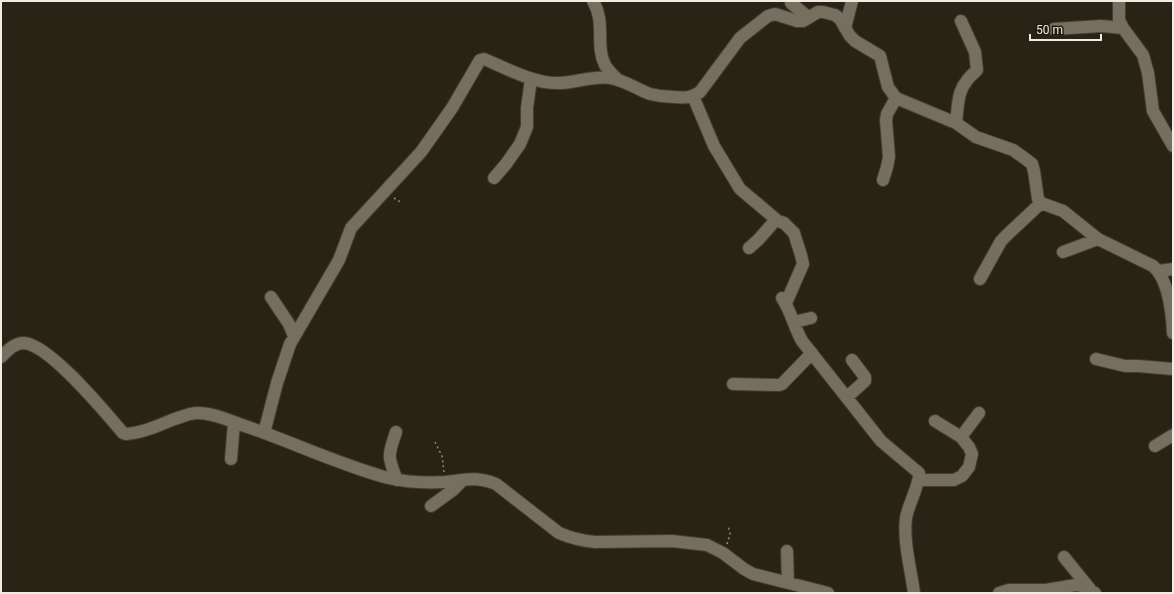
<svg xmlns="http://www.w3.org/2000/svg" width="1174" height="594" viewBox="0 0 1174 594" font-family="Roboto,sans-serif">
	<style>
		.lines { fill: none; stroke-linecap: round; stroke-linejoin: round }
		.minor-casing { stroke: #433d34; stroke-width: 14 }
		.path { stroke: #908a80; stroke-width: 1.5; stroke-dasharray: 2 3; stroke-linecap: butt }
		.minor { stroke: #766f60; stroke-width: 12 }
	</style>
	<rect width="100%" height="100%" fill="#292316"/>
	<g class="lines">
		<g class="minor-casing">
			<path id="minor" d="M593 1C606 22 595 46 605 65 608 70 613 75 617 79
				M1119 1V20L1123 28 1143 55 1148 73 1153 111 1173 146
				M791 3 808 17
				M845 28 852 1
				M1054 29 1101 26 1123 28
				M693 96 714 146 740 189 778 221
				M956 123C958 109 957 93 966 82 969 77 973 74 977 70L975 52 961 21
				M494 178 506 164 520 144 527 127V108L531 79
				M883 180 887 167 889 157 886 120 887 114 896 98
				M749 248 758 240 774 222 778 221 784 223 794 233 801 255 803 264 786 303
				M1063 252 1098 239
				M1159 271 1173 269
				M980 279 1001 241 1009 233 1041 203
				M271 297 289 324 294 336
				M782 298C791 311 794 327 802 341L881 441 919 473C920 484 908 505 906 518 903 541 911 570 914 593
				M794 322 811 318
				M1 357C7 351 14 343 24 343 50 345 105 412 123 433L126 434C142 433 157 426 172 420 181 417 189 413 198 413 214 413 230 421 245 426 292 442 340 465 388 478 406 482 427 483 445 482 466 480 476 476 496 484L559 533C571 538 582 541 595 542L672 541 707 545 723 553 744 569 753 574 828 593
				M1096 359 1125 366H1138L1173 369
				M733 384 779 385 782 384 812 353
				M847 397 865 381V377L852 360
				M396 432C388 456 387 455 397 480
				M264 433 277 383 290 344 339 260 351 228 421 152 452 108 480 60 484 59C506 68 534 84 559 83 574 83 596 75 610 78 624 80 637 89 650 94 658 96 666 97 674 97 685 98 691 98 700 92L740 38 768 16 775 14 797 21H803L818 12H823L835 15 840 19 850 36 855 41 880 56 888 87 896 98 956 123 976 137 1013 150 1027 160 1032 164 1034 171 1038 199 1041 203 1063 211 1098 239 1153 266C1169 280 1172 313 1173 333
				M961 437 979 413
				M1155 446 1173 435
				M231 459 234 423
				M919 480H954L962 476 969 467 972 454 969 447 961 437 935 421
				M431 506 453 490 463 480
				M787 551 788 583
				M1064 557 1090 589
				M999 593 1009 590H1046L1076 585 1083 586 1095 593"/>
		</g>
		<path class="path" d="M394 198 402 203
			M435 442 442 456 444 472
			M727 544 730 534 728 526"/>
		<use href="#minor" class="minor"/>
	</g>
	<rect width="1174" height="594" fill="none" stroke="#efeae2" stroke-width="4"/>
	<path d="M1030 34v6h71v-6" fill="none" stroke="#efeae2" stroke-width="2"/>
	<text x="1036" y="34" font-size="12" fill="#efeae2" stroke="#20190d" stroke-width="3" paint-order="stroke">50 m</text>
</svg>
